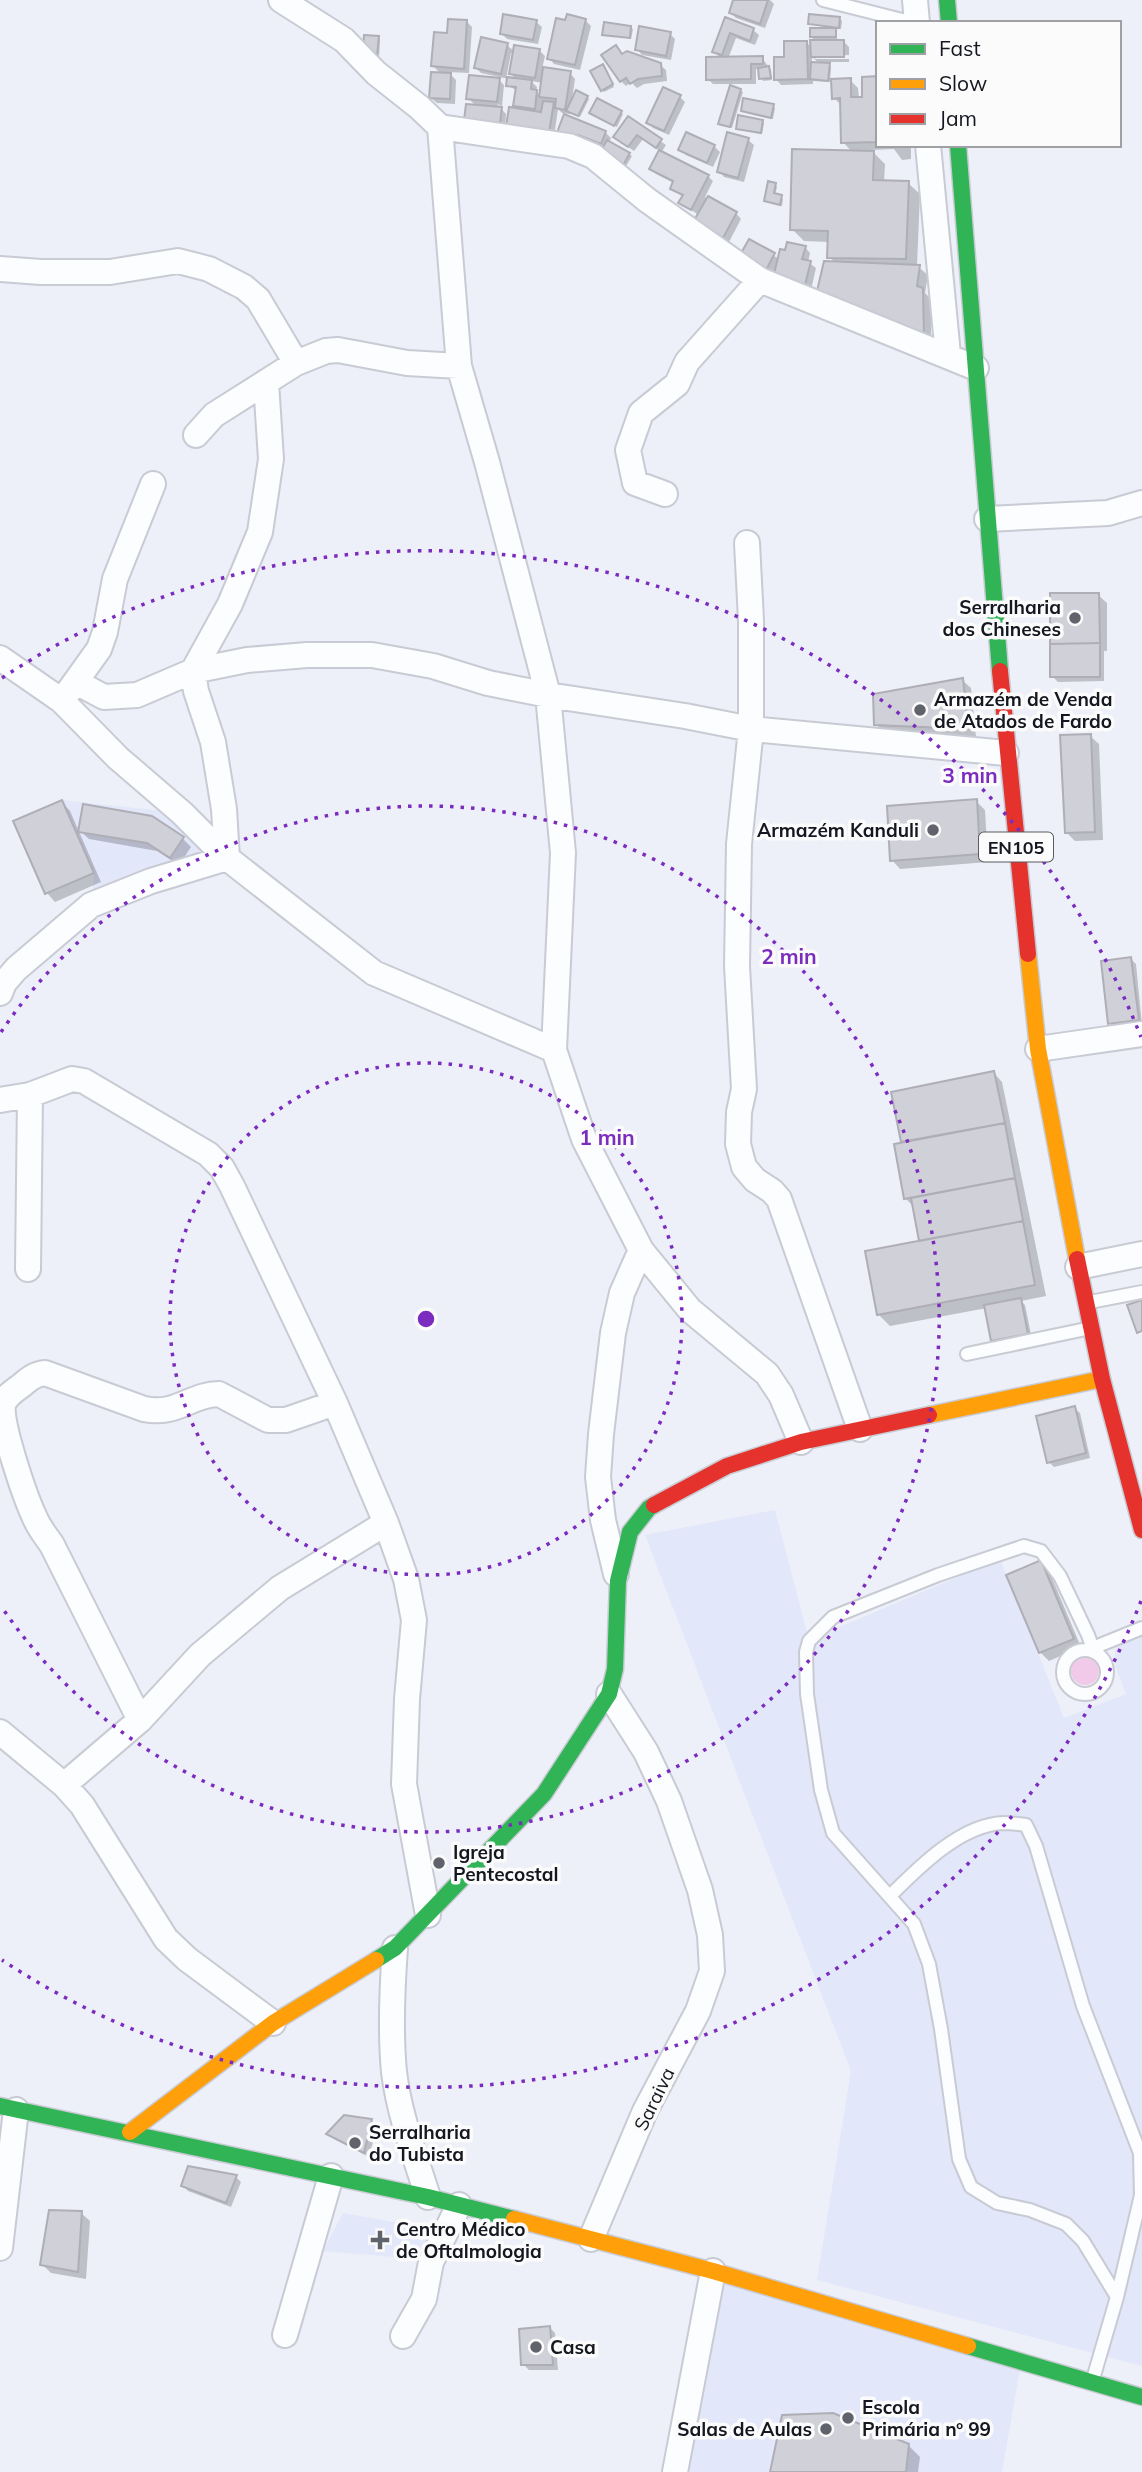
<svg xmlns="http://www.w3.org/2000/svg" width="1142" height="2472" viewBox="0 0 1142 2472" font-family="Mulish,sans-serif">
	<style>
		.built { fill: #e2e7fa }
		.green { fill: #f0cae8 }
		.shadow { fill: #0003; fill-rule: evenodd }
		.building { fill: #d0d0d8; stroke: #afaeb7; stroke-width: 2 }
		.lines { fill: none; stroke-linecap: round; stroke-linejoin: round }
		.lane-casing { stroke: #c8cbd3; stroke-width: 16 }
		.street-casing { stroke: #c8cbd3; stroke-width: 28 }
		.fast-casing { stroke: #c8cbd3; stroke-width: 19 }
		.slow-casing { stroke: #c8cbd3; stroke-width: 19 }
		.jam-casing { stroke: #c8cbd3; stroke-width: 19 }
		.lane { stroke: #fcfdfe; stroke-width: 12 }
		.street { stroke: #fcfdfe; stroke-width: 24 }
		.fast { stroke: #30b455; stroke-width: 16 }
		.slow { stroke: #ff9f0a; stroke-width: 16 }
		.jam { stroke: #e5322d; stroke-width: 16 }
		.ring { fill: none; stroke: #7b2cbf; stroke-width: 3.5; stroke-dasharray: 3.5 7 }
		.poi-dot { fill: #61636c; stroke: #fbfbfb; stroke-width: 2.5 }
		.labels { text-anchor: middle; dominant-baseline: central; stroke-width: 7; stroke-linejoin: round; paint-order: stroke }
		.shield { fill: #fbfbfb; stroke: #5a5b62; stroke-width: 2 }
		.shield-label { font-size: 18px; font-weight: bold; fill: #151720 }
		.poi-label { font-size: 19px; font-weight: bold; fill: #151720; stroke: #fbfbfb; text-anchor: start }
		.street-label { font-size: 19px; fill: #151720; stroke: #fbfbfb }
		.centre { fill: #7b2cbf; stroke: #fbfbfb; stroke-width: 3.5 }
		.ring-label { font-size: 21px; text-anchor: middle; font-weight: bold; fill: #7b2cbf; stroke: #fbfbfb; stroke-width: 7; stroke-linejoin: round; paint-order: stroke }
	</style>
	<rect width="100%" height="100%" fill="#edf0f8"/>
	<path class="built" d="M62 800 182 813 227 858 91 905 94 873Z
		M775 1510 809 1640 1000 1559 1064 1718 1126 1694 1115 1665V1649L1121 1642 1142 1634V2366L817 2280 851 2071 645 1535Z
		M343 2213 438 2230 419 2259 323 2251Z
		M713 2271 1021 2363 1002 2472H675Z"/>
	<path class="green" d="M1071 1671a14 14 0 1 1 28 0a14 14 0 1 1-28 0Z"/>
	<path class="shadow" d="M735 0H770L774 4 765 28 736 18 731 13Z
		M839 18 842 21 841 29 833 28 837 32V41H843L849 47V55L815 56V59H849V62H826L831 67 830 82 813 81V84L781 85 776 79 786 59 807 43 812 48 817 42 811 37 826 30V27L810 24ZM812 57 820 64 812 63Z
		M726 19 753 30 759 35 755 45 736 38 728 59 762 58 771 70 772 80 763 81 760 69H756V84H713L708 79 721 59 714 51Z
		M585 20 591 26 580 70 554 64 549 58Z
		M467 22 472 27 469 73 448 72 456 80 455 104 437 103 431 98 441 74 433 66 449 35Z
		M536 22 542 27 538 44 507 39 502 34Z
		M630 27 633 29 631 39 604 34Z
		M670 34 675 39 671 60 642 55 637 49Z
		M378 37 380 40 379 58 367 57Z
		M507 45 515 52 539 50 545 56 542 69 570 73 575 79 572 100 587 97 589 99 580 117 570 112V114L562 113 558 109 554 137 515 105 517 91 508 85 509 79 481 73 476 68ZM511 53 514 54 511 74 517 80 506 79ZM531 81 543 83 541 96 536 92 537 87Z
		M623 56 660 65 666 70 667 81 644 84 637 88 631 82 626 86 621 81Z
		M605 68 614 87 604 92 602 90Z
		M497 78 504 85 502 106 497 104 506 114 505 128 472 125 477 107 468 98Z
		M878 78V145H911V159L902 160 894 149 871 150 885 164 884 182 908 183 920 194 917 266 928 275 925 293 931 299V344L829 257V242L804 241 792 229 852 152 843 142 842 106 834 98 850 80 858 88 859 99 864 98Z
		M740 90 743 92 732 128 723 125 720 123Z
		M680 97 685 102 669 135 653 128 648 122Z
		M773 106 775 108 773 119 742 111Z
		M621 112 623 114 617 127 593 115Z
		M628 118 666 145 661 153 708 176 713 181 705 197 736 213 741 219 729 242 701 227 699 215 680 203 683 197 672 189 674 183 656 174 651 169 660 151 643 139 634 151 621 142Z
		M762 121 764 123 762 134 738 128Z
		M605 132 611 138 609 143 632 156 625 168 604 148 584 139 558 135Z
		M687 134 714 146 720 152 713 167 686 155 681 149Z
		M748 140 754 145 744 182 724 177 719 171Z
		M775 185 777 187 775 195 783 199 782 206 766 201Z
		M750 241 779 259 805 247 810 253 808 262 816 268 811 290 777 265 772 274 747 260Z
		M1098 595 1107 603V651H1104V681L1058 682 1052 676Z
		M962 680 971 688 976 737 885 733 876 724Z
		M1090 736 1099 744 1103 840 1075 841 1066 832Z
		M976 801 985 810 988 862 900 869 892 860Z
		M62 802 70 811 101 882 55 902 47 893Z
		M151 817 183 839 191 847 179 865 157 851 89 839 80 831Z
		M1131 959 1136 964 1142 1025 1116 1028 1110 1023Z
		M994 1073 1002 1082 1046 1296 1021 1301 1025 1305 1032 1339 998 1345 993 1340 987 1308 890 1326 879 1315 921 1242 914 1207 906 1199 903 1144 893 1094Z
		M1074 1408 1080 1413 1090 1458 1054 1467 1049 1462Z
		M1040 1562 1049 1571 1081 1647 1049 1661 1040 1652Z
		M371 2120 377 2126 369 2157 334 2139 329 2134Z
		M236 2177 241 2182 231 2207 188 2191 183 2185Z
		M81 2213 90 2221 86 2279 51 2273 42 2264Z
		M550 2328 555 2333 558 2370H529L523 2364Z
		M908 2445 920 2457 918 2472H772Z"/>
	<path class="building" d="M733 0H768L760 24 729 13Z
		M503 14 537 20 533 40 500 34Z
		M567 14 586 19 575 65 547 59 556 18 565 20Z
		M809 14 840 17 839 28 808 24Z
		M725 17 754 28 750 41 730 33 722 55 712 52Z
		M448 19 467 20 464 69 431 66 434 32 447 33Z
		M604 22 631 26 630 38 602 35Z
		M639 26 671 32 666 56 635 50Z
		M810 28H836V37H810Z
		M364 35 379 36 377 56H363Z
		M481 37 508 43 501 74 474 68Z
		M810 40H844V57H811Z
		M784 41H807L808 79 774 80V57H784Z
		M514 45 540 49 535 78 509 74Z
		M616 45 622 54 627 51 661 63 662 76 638 79 630 84 626 78 620 82 601 55Z
		M763 56V64H751V79L706 80V57Z
		M811 62 830 63 828 81 810 79Z
		M603 64 613 84 601 91 590 71Z
		M769 66 771 78 759 79 758 68Z
		M543 67 571 71 565 110 555 108 556 99 539 97Z
		M431 72 451 73 450 99 429 98Z
		M469 75 500 78 497 102 466 99Z
		M878 76V142L841 143 840 98 832 99 831 79 851 78V97H862V77Z
		M507 77 532 80 531 89 537 90 535 109 513 106 516 87 506 86Z
		M730 85 741 89 730 127 718 124Z
		M663 87 681 95 664 131 646 123Z
		M576 90 588 96 578 116 566 111Z
		M597 98 622 111 614 126 589 113Z
		M743 98 774 104 771 118 741 111Z
		M543 101 554 102 549 133 506 127 509 107 541 112Z
		M466 104 502 107 500 123 464 120Z
		M564 114 606 131 601 144 578 135 575 139 556 135Z
		M738 115 763 120 761 133 736 129Z
		M628 116 662 139 656 148 637 135 628 147 613 137Z
		M686 132 715 145 707 163 678 150Z
		M727 132 749 138 738 178 717 172Z
		M607 140 630 153 622 167 599 154Z
		M792 149 874 151 873 180 909 181 906 259 827 258 828 231 790 230Z
		M659 150 709 175 691 210 678 203 683 195 670 189 673 181 649 169Z
		M768 181 776 183 774 193 782 195 780 205 764 201Z
		M708 196 737 212 723 238 693 222Z
		M749 239 775 253 766 270 740 255Z
		M787 242 806 246 802 259 811 261 805 285 773 278 780 249 785 250Z
		M824 261 920 265 917 286 923 288 924 337 817 291Z
		M1050 593H1099L1100 643 1050 644Z
		M1100 643V677H1050V644Z
		M963 678 968 729 874 725 873 694Z
		M1091 734 1095 832 1065 833 1060 735Z
		M977 799 980 854 890 861 887 806Z
		M62 800 94 873 45 894 13 821Z
		M83 804 152 816 184 837 170 858 147 843 78 832Z
		M1131 957 1139 1020 1108 1024 1101 961Z
		M994 1071 1005 1123 901 1142 891 1092Z
		M1005 1123 1015 1178 904 1199 894 1144Z
		M1015 1178 1023 1221 919 1241 911 1198Z
		M1023 1221 1035 1285 877 1315 865 1251Z
		M1021 1298 1028 1334 991 1341 984 1305Z
		M1142 1300V1331L1137 1333 1127 1305Z
		M1075 1406 1086 1453 1047 1463 1036 1416Z
		M1041 1560 1074 1639 1039 1653 1006 1575Z
		M344 2115 372 2119 364 2153 326 2134Z
		M188 2166 237 2175 226 2203 181 2186Z
		M49 2210 82 2211 78 2272 40 2265Z
		M550 2326 553 2365H521L519 2329Z
		M833 2413 909 2444 906 2472H770L782 2415Z"/>
	<g class="lines">
		<g class="lane-casing">
			<path id="lane" d="M823 0 914 23
				M1090 1302 1142 1292
				M967 1354 1086 1329
				M1063 1672a22 22 0 1 1 44 0a22 22 0 1 1-44 0Z
				M890 1896C918 1868 961 1824 1004 1823 1012 1823 1019 1824 1026 1825L1036 1846 1083 2006 1140 2153 1141 2195 1117 2297 1093 2379
				M1117 2297 1083 2241 1066 2224 1030 2210 997 2203 971 2187 959 2159 941 2029 929 1964 914 1924 833 1833 821 1790 807 1694 806 1652 809 1641 833 1617 938 1575 1024 1546 1041 1551 1060 1576 1088 1635 1094 1652 1100 1645 1142 1628"/>
		</g>
		<g class="street-casing">
			<path id="street" d="M281 0 344 40 376 73 419 107 440 127 569 146 593 156 647 200 760 280 976 368
				M915 0 917 23
				M440 127 459 366 487 462 548 695 563 853 554 1050
				M928 145 948 355
				M0 269 41 272H110L178 261 209 269 244 287 258 299 296 363
				M196 435 214 415 296 363 326 351 338 350 407 363 459 366
				M665 494 635 483 628 450 641 413 677 384 687 362 760 280
				M987 519 1108 513 1142 503
				M747 543 751 620V729L739 844 737 966 744 1089 739 1112 738 1144 744 1167 755 1180 772 1191 779 1199 860 1429
				M0 658 62 701 118 758 182 813 227 858 374 973 554 1050 584 1139 641 1250 690 1310 767 1374 781 1395 801 1442
				M76 682 104 697 137 695 193 671 247 660 307 655H372L433 666 488 683 548 695 685 716 751 729 1006 753
				M66 695 99 649 105 632 115 579 153 484
				M0 993 4 983 16 969 91 905 151 881 227 858 224 809 213 742 196 691 193 671 230 604 260 532 271 459 266 382
				M1038 1049 1142 1034
				M0 1100 30 1095 72 1079 84 1081 208 1154 222 1168 232 1186 335 1403 386 1523 406 1579 414 1620 407 1699 404 1784 428 1915
				M1078 1267 1142 1254
				M28 1269 30 1095
				M616 1574 603 1520 598 1477 601 1434 613 1333 622 1293 641 1250
				M140 1720 52 1545C46 1536 39 1528 35 1518 25 1497 0 1424 3 1404 7 1395 14 1391 22 1385 29 1379 35 1374 45 1373L144 1409C177 1416 191 1394 219 1394L268 1420H286L335 1403
				M0 1732 64 1785 82 1805 166 1939 187 1959 273 2023
				M64 1785 140 1720 200 1655 280 1588 386 1523
				M395 1948C392 1989 390 2030 394 2072 399 2114 415 2156 428 2197
				M591 2239 645 2111 698 2011 712 1971 710 1935 700 1890 669 1801 646 1752 609 1694
				M0 2248 16 2110
				M285 2335 331 2176
				M403 2336 424 2299 431 2262 459 2205
				M675 2472 713 2271"/>
		</g>
		<g class="fast-casing">
			<path id="fast" d="M947 0 949 23
				M958 145 1000 671
				M376 1960 395 1948 544 1794 609 1694 615 1669 618 1581 630 1532 649 1508 654 1505
				M0 2106 428 2197 514 2219
				M968 2346 1142 2397"/>
		</g>
		<g class="slow-casing">
			<path id="slow" d="M1028 954 1038 1049 1077 1259
				M929 1415 1102 1379
				M130 2132 273 2023 376 1960
				M514 2219 713 2271 968 2346"/>
		</g>
		<g class="jam-casing">
			<path id="jam" d="M1000 671 1028 954
				M1077 1259 1102 1379 1142 1530
				M654 1505 727 1466 801 1442 929 1415"/>
		</g>
		<use href="#lane" class="lane"/>
		<use href="#street" class="street"/>
		<use href="#fast" class="fast"/>
		<use href="#slow" class="slow"/>
		<use href="#jam" class="jam"/>
	</g>
	<g class="ring">
		<circle cx="426" cy="1319" r="256"/>
		<path d="M1 1032A513 513 0 1 1 1 1606"/>
		<path d="M1141 1601A769 769 0 0 1 2 1960M2 678A769 769 0 0 1 1141 1037"/>
	</g>
	<g class="poi-dot">
		<circle cx="1075" cy="618" r="7"/>
		<circle cx="920" cy="710" r="7"/>
		<circle cx="933" cy="830" r="7"/>
		<circle cx="439" cy="1863" r="7"/>
		<circle cx="355" cy="2143" r="7"/>
		<path d="M376.5 2229.5h7v7h7v7h-7v7h-7v-7h-7v-7h7z"/>
		<circle cx="536" cy="2347" r="7"/>
		<circle cx="848" cy="2418" r="7"/>
		<circle cx="826" cy="2429" r="7"/>
	</g>
	<g class="labels">
		<rect class="shield" x="979" y="832.5" width="74" height="29" rx="5"/>
		<g class="shield-label">
			<text x="1016" y="847">EN105</text>
		</g>
		<g class="poi-label">
			<text x="1061" y="607" text-anchor="end">Serralharia<tspan x="1061" dy="22">dos Chineses</tspan></text>
			<text x="934" y="699">Armazém de Venda<tspan x="934" dy="22">de Atados de Fardo</tspan></text>
			<text x="919" y="830" text-anchor="end">Armazém Kanduli</text>
			<text x="453" y="1852">Igreja<tspan x="453" dy="22">Pentecostal</tspan></text>
			<text x="369" y="2132">Serralharia<tspan x="369" dy="22">do Tubista</tspan></text>
			<text x="396" y="2229">Centro Médico<tspan x="396" dy="22">de Oftalmologia</tspan></text>
			<text x="550" y="2347">Casa</text>
			<text x="862" y="2407">Escola<tspan x="862" dy="22">Primária nº 99</tspan></text>
			<text x="812" y="2429" text-anchor="end">Salas de Aulas</text>
		</g>
		<g class="street-label">
			<text transform="translate(654 2099) rotate(-64)">Saraiva</text>
		</g>
	</g>
	<circle cx="426" cy="1319" r="10" class="centre"/>
	<g class="ring-label">
		<text x="970" y="783">3 min</text>
		<text x="789" y="964">2 min</text>
		<text x="607" y="1145">1 min</text>
	</g>
	<rect x="876" y="21" width="245" height="126" fill="#fbfbfb" stroke="#9fa0a3" stroke-width="2"/>
	<rect x="890" y="44" width="35" height="10" fill="#30b455" stroke="#9fa0a3" stroke-width="2"/>
	<text x="939" y="56" font-size="21" fill="#151720">Fast</text>
	<rect x="890" y="79" width="35" height="10" fill="#ff9f0a" stroke="#9fa0a3" stroke-width="2"/>
	<text x="939" y="91" font-size="21" fill="#151720">Slow</text>
	<rect x="890" y="114" width="35" height="10" fill="#e5322d" stroke="#9fa0a3" stroke-width="2"/>
	<text x="939" y="126" font-size="21" fill="#151720">Jam</text>
</svg>
